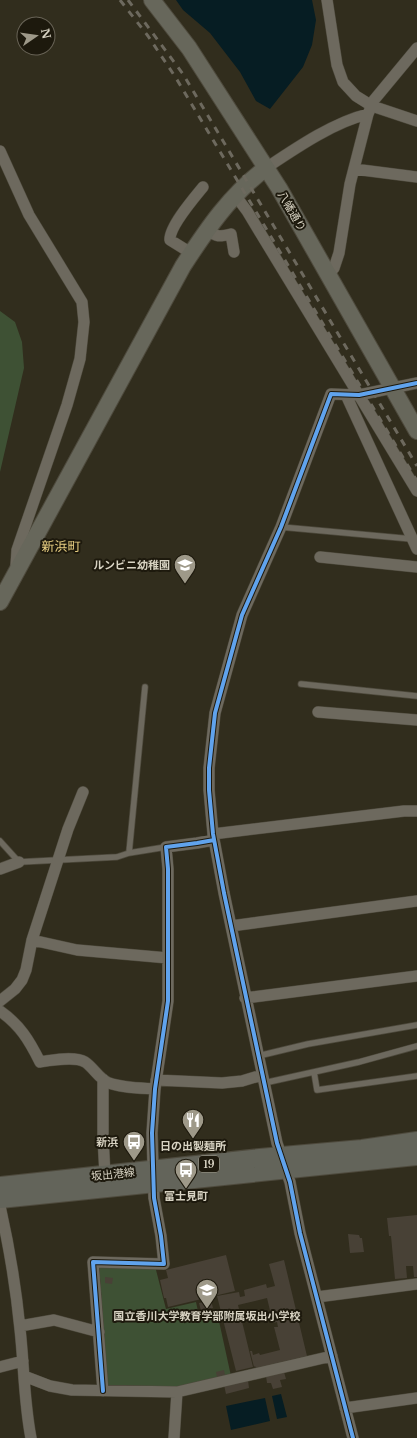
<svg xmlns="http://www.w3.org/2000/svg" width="417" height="1438" viewBox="0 0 417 1438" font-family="'Libre Baskerville','Noto Sans JP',serif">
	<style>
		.green { fill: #3e5134 }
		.water { fill: #061d23 }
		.building { fill: #484136 }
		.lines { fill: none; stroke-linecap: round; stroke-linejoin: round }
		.lane-casing { stroke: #4e4a3d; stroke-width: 7 }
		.street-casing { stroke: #4e4a3d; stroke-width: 12 }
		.secondary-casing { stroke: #4e4a3d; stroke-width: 18 }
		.primary-casing { stroke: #4e4a3d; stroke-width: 20 }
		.lane { stroke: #6d695e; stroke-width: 5.5 }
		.street { stroke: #6d695e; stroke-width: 11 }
		.secondary { stroke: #67675b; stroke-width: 16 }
		.primary { stroke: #63645a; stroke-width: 18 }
		.rail { stroke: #6d695e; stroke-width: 3; stroke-dasharray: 7 7; stroke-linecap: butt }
		.cycleway-casing { stroke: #1d190d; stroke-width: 6 }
		.cycleway { stroke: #60a3ed; stroke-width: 4 }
		.labels { text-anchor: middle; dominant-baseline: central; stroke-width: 4; stroke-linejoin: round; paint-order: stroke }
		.shield { fill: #1d190d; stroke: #a09b8c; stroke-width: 1 }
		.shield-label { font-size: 10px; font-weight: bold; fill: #d8d3c3 }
		.street-label { font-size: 11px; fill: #d8d3c3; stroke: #1d190d }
		.poi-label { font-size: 11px; font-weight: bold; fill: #d8d3c3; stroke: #1d190d }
		.quarter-label { font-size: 13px; fill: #e7ce82; stroke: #1d190d }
	</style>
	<rect width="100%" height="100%" fill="#312d1d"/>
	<path class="green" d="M0 311 15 322 22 342 24 368 0 472Z
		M99 1264 155 1266 166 1309 196 1302 199 1316 217 1312 231 1376 175 1389 108 1388Z"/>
	<path class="water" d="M176 0H312L316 20 312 45 303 67 270 109 256 101 240 72 210 33 183 10Z
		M281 1394 287 1417 277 1419 272 1396Z
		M265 1398 270 1421 231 1430 226 1406Z"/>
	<path class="building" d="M417 1215V1277H414L413 1266H406L407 1278 395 1279 391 1236H389L387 1218Z
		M348 1234 359 1235 360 1238H362L364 1252 350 1253Z
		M226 1255 235 1291 168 1307 166 1298H164L160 1280 168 1278 166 1270Z
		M284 1260 307 1356 256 1368 255 1366 254 1367 250 1351H252L253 1355 259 1353 260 1355 280 1350 274 1327H278L277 1322 273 1323 267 1298 238 1305 253 1367 236 1371 217 1296 239 1292 240 1297 245 1296 244 1290 266 1284 267 1288 275 1286 269 1264Z
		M105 1277 113 1278 112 1284 105 1283Z
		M211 1300 213 1308 201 1311 199 1303Z
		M224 1370 225 1375 217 1377 216 1372Z
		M284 1372 286 1379 280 1380 282 1387 273 1389 271 1383H267L266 1376Z
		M248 1380 249 1388 226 1394 224 1385Z"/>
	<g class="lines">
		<g class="lane-casing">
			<path id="lane" d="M281 527 412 539
				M301 684 417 696
				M0 841 19 862 117 857 129 853 166 847
				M129 853 145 687
				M258 1056 308 1044 417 1025
				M314 1072 317 1090 417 1076
				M264 1083 359 1062 417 1046"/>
		</g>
		<g class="street-casing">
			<path id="street" d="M327 0 337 65 343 82 356 96 372 106 417 121
				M0 151 29 215 82 302 84 322 80 359 67 405 17 550 16 565 19 568
				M266 168C296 148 334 122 368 114
				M354 169 417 177
				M235 195 247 211 417 491
				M207 230C217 237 219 237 231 234L234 252
				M191 253 170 240C169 227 194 198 203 187
				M328 274 334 268 339 253 350 184 368 114 374 100 417 48
				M346 395 417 549
				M320 557 417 567
				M318 712 417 720
				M213 834 404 811H417
				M0 869 19 862
				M231 926 417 901
				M32 940 77 950 168 958
				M245 998 417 976
				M0 1001 15 989 22 980 26 970 32 940 68 829 83 792
				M0 1011C20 1025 29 1040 40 1062 52 1060 75 1056 85 1062 94 1068 99 1079 109 1083 123 1088 139 1088 155 1089
				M103 1079V1137L105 1175
				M156 1080 222 1083 242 1081 262 1075
				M0 1206C9 1246 16 1288 20 1329 24 1365 24 1402 31 1438
				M317 1297 417 1284
				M20 1326 54 1320 99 1332
				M0 1367 23 1361
				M24 1376 50 1386 72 1390 177 1392 332 1356
				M103 1391 93 1262 164 1264 161 1236 154 1198 152 1133 155 1089 168 1001V869L166 847 197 843 214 840
				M345 1408 417 1398
				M174 1438 177 1392
				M353 1438 300 1233 290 1182 277 1143 224 893 213 834 209 790V768L215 713 242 615 281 527 331 394 359 395 417 383"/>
		</g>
		<g class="secondary-casing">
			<path id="secondary" d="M152 0 189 48 279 188 417 431
				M0 602 183 266C207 229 230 195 266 168"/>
		</g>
		<g class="primary-casing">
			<path id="primary" d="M0 1186 260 1158 362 1149 417 1141
				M0 1199 417 1156"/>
		</g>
		<use href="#lane" class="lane"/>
		<use href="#street" class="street"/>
		<use href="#secondary" class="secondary"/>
		<use href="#primary" class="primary"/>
		<path class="rail" d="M120 0 148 36 176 78 417 481
			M128 0 183 74 417 466"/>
		<g class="cycleway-casing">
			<path id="cycleway" d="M103 1391 93 1262 164 1264 161 1236 154 1198 152 1133 155 1089 168 1001V869L166 847 197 843 214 840
				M353 1438 300 1233 290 1182 277 1143 224 893 213 834 209 790V768L215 713 242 615 281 527 331 394 359 395 417 383"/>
		</g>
		<use href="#cycleway" class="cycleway"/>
	</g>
	<defs>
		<g id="school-pin" transform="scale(1.15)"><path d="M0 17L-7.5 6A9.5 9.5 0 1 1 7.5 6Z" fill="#9e9989" stroke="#1d190d"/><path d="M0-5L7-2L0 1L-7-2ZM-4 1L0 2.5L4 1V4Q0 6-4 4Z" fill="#fff"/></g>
		<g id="restaurant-pin" transform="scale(1.15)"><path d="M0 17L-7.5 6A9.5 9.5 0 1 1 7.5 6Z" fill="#9e9989" stroke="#1d190d"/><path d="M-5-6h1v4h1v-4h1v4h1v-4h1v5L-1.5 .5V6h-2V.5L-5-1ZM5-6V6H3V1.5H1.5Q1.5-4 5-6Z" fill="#fff"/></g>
		<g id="bus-pin" transform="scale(1.15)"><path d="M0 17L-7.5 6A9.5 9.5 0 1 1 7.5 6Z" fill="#9e9989" stroke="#1d190d"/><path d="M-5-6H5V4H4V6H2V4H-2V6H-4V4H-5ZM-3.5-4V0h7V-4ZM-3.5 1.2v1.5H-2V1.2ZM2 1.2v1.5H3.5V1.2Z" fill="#fff"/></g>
	</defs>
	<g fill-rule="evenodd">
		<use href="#school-pin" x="185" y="565"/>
		<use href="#restaurant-pin" x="193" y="1120"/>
		<use href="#bus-pin" x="134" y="1142"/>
		<use href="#bus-pin" x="186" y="1170"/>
		<use href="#school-pin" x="207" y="1290"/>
	</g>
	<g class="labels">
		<rect class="shield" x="199" y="1156" width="20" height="16" rx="3"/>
		<g class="shield-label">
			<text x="209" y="1164">19</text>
		</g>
		<g class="street-label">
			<text transform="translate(292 211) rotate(60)">八幡通り</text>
			<text transform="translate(113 1174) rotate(-6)">坂出港線</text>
		</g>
		<g class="poi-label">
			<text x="170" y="565" text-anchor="end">ルンビニ幼稚園</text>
			<text x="118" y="1142" text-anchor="end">新浜</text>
			<text x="193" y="1146">日の出製麺所</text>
			<text x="186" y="1196">富士見町</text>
			<text x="207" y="1316">国立香川大学教育学部附属坂出小学校</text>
		</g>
		<g class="quarter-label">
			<text x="61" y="546">新浜町</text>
		</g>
	</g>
	<g transform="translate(36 36) rotate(77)"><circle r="19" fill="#1d190d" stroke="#686356"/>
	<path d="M0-3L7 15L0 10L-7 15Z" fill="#9e9989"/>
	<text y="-6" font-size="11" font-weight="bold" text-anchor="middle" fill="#d8d3c3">N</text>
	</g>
</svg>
